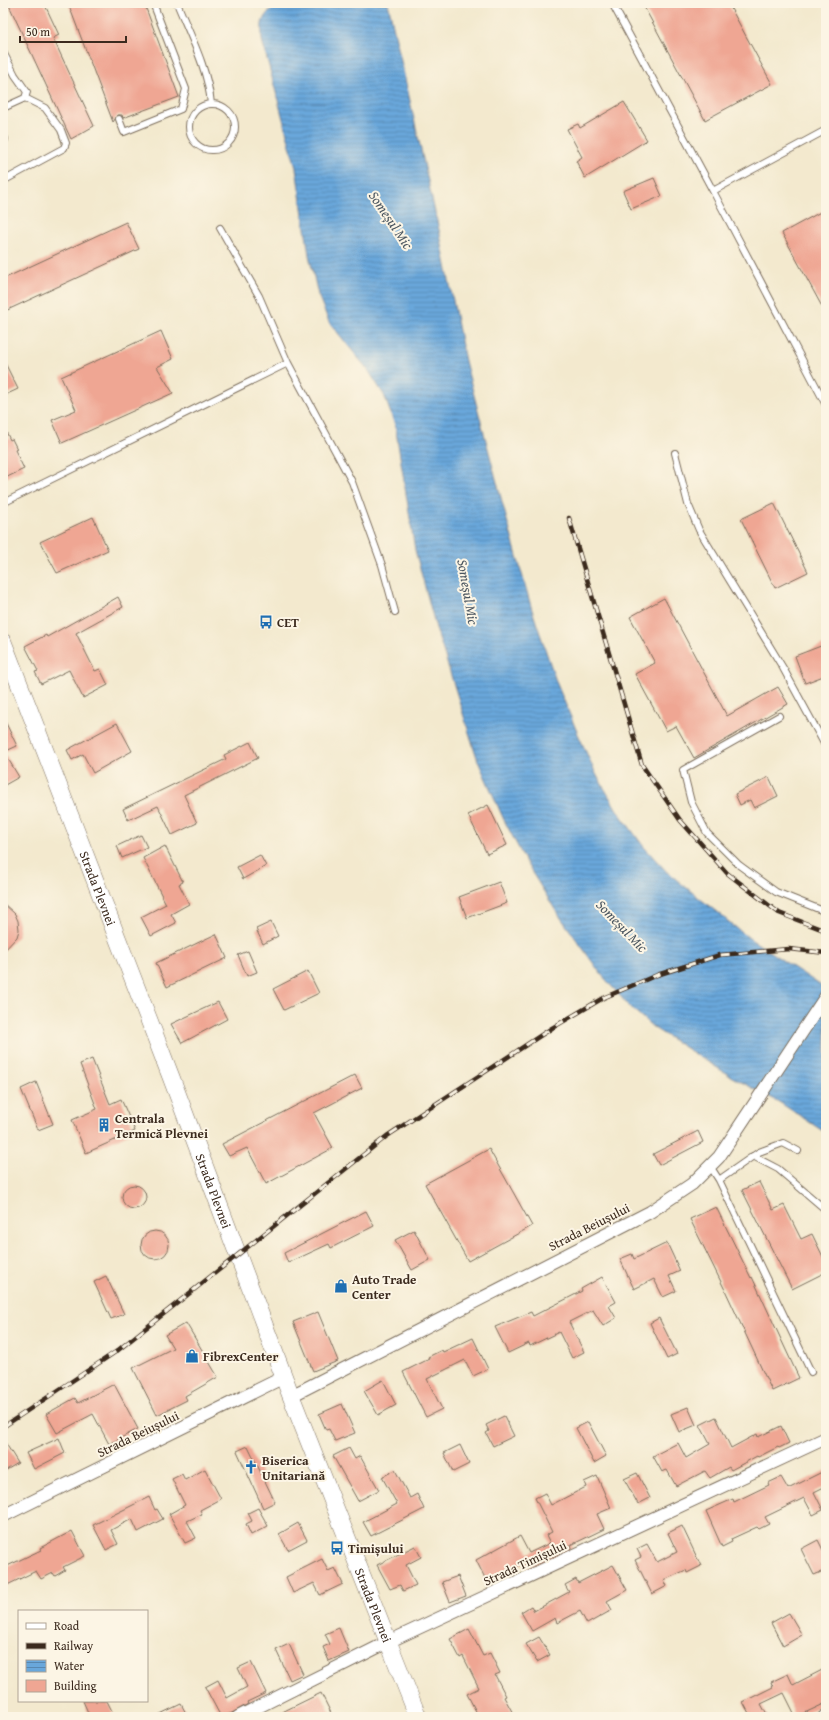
<svg xmlns="http://www.w3.org/2000/svg" width="829" height="1720" viewBox="0 0 829 1720" font-family="'Gentium Book Plus',serif">
	<style>
		.water { fill: url(#water-rules); stroke: #52687c }
		.building { fill: #efa693 }
		.lines { fill: none; stroke-linecap: round; stroke-linejoin: round }
		.lane-casing { stroke: #7b6d5c; stroke-width: 8 }
		.street-casing { stroke: #7b6d5c; stroke-width: 14 }
		.secondary-casing { stroke: #7b6d5c; stroke-width: 18 }
		.lane { stroke: #fff; stroke-width: 6 }
		.street { stroke: #fff; stroke-width: 12 }
		.secondary { stroke: #fff; stroke-width: 17 }
		.rail-casing { stroke: #3b2a1e; stroke-width: 4.5 }
		.rail { stroke: #fcf5e5; stroke-width: 3; stroke-dasharray: 9; stroke-linecap: butt }
		.labels { text-anchor: middle; dominant-baseline: central; stroke-width: 4; stroke-linejoin: round; paint-order: stroke }
		.poi-label { font-size: 13px; font-weight: bold; fill: #3b2a1e; stroke: #fcf5e5; text-anchor: start }
		.street-label { font-size: 13px; fill: #3b2a1e; stroke: #fcf5e5 }
		.water-label { font-size: 14px; font-style: italic; fill: #4b5660; stroke: #fcf5e5 }
	</style>
	<defs>
		<pattern id="water-rules" width="6" height="5" patternUnits="userSpaceOnUse"><rect width="6" height="5" fill="#69a7db"/><path d="M0 2.5h6" fill="none" stroke="#5888b1"/></pattern>
	</defs>
	<rect width="100%" height="100%" fill="#fcf5e5"/>
	<filter id="ink" filterUnits="userSpaceOnUse"><feTurbulence type="fractalNoise" baseFrequency=".025" numOctaves="2"/><feDisplacementMap in="SourceGraphic" scale="8" xChannelSelector="R" yChannelSelector="G"/><feConvolveMatrix kernelMatrix="1 2 1 2 8 2 1 2 1" color-interpolation-filters="sRGB"/></filter>
	<filter id="wash" filterUnits="userSpaceOnUse"><feTurbulence type="fractalNoise" baseFrequency=".012" numOctaves="4" result="noise"/><feDisplacementMap in="SourceGraphic" scale="16" xChannelSelector="R" yChannelSelector="G"/><feGaussianBlur stdDeviation="0.9" result="paint"/><feColorMatrix in="noise" values="0 0 0 0 0 0 0 0 0 0 0 0 0 0 0 0 0 1.4 0 .05"/><feComposite in="paint" operator="in"/></filter>
	<g filter="url(#wash)">
		<rect width="100%" height="100%" fill="#f3e9ce"/>
		<path class="water" d="M278 3H388L439 230 465 361 505 513 532 610 557 684 578 734 596 774 617 810 644 847 667 872 749 938 826 989V1133L779 1102 732 1077 654 1028 628 1005 601 974 556 911 528 866 504 820 478 761 436 628 415 550 395 425 384 395 368 370 329 322 318 295 309 255 296 168 262 40C261 16 262 19 278 3Z"/>
		<g id="blocks">
			<path class="building" d="M8 3H44L59 35 53 38 94 126 71 139Z
				M68 3H144L179 97 123 118 122 115H118L113 122Z
				M642 3H728L772 84 705 120Z
				M624 102 647 140 585 178 576 161 582 157 567 129 578 124 580 128Z
				M654 178 662 196 631 209 623 191Z
				M826 209V314L782 233Z
				M126 222 139 249 3 312V279Z
				M161 331 173 359 157 367 173 393 62 443 52 420 76 410 61 377Z
				M3 359 18 389 3 396Z
				M3 425 10 440 12 439 17 449 15 450 24 469 3 479Z
				M774 503 808 572 775 588 741 519Z
				M93 517 108 550 57 573 40 542Z
				M118 597 123 607 76 633 95 671 100 669 108 685 83 698 69 670 41 684 35 672 38 671 25 646 46 635 47 637Z
				M664 598 727 716 778 687 788 704 694 758 676 726 666 731 635 674 655 663 630 617Z
				M826 644V675L805 683 795 656Z
				M3 717 17 746 4 752 19 777 3 786Z
				M117 723 132 751 93 773 83 754 72 760 67 750Z
				M250 742 258 758 184 795 197 823 172 835 158 806 128 820 123 809 226 759 224 755Z
				M769 777 778 796 754 808 750 800 740 805 735 794Z
				M488 805 507 845 487 854 468 815Z
				M141 835 147 847 122 858 117 846Z
				M165 846 183 882 179 884 189 904 171 914 176 923 151 936 141 917 166 904 143 858Z
				M260 855 266 866 243 879 237 867Z
				M499 882 507 903 467 918 459 897Z
				M3 903 15 914 18 921 19 930 17 937 3 952Z
				M271 922 278 936 263 944 256 929Z
				M216 934 227 958 167 987 156 963Z
				M248 951 257 972 247 976 238 955Z
				M308 971 319 993 284 1010 273 989Z
				M218 1002 227 1019 182 1043 171 1024Z
				M92 1059 110 1104 121 1099 135 1131 86 1153 72 1120 97 1109 80 1064Z
				M355 1075 362 1088 314 1113 333 1148 266 1184 247 1148 229 1156 222 1144Z
				M36 1082 53 1124 38 1130 21 1089Z
				M698 1131 703 1142 659 1165 653 1154Z
				M489 1149 532 1226 468 1261 425 1184Z
				M759 1182 773 1210 784 1205 801 1239 812 1234 826 1263V1272L792 1289 742 1190Z
				M122 1197a12 12 0 1 1 24 0a12 12 0 1 1-24 0Z
				M716 1207 751 1278 752 1277 799 1378 772 1391 725 1290 690 1219Z
				M366 1211 374 1226 331 1248 329 1244 288 1263 284 1253Z
				M414 1230 430 1260 412 1270 395 1240Z
				M141 1245a14 14 0 1 1 28 0a14 14 0 1 1-28 0Z
				M667 1243 680 1271 669 1276 676 1291 663 1297 654 1279 634 1289 620 1259 632 1254 634 1259Z
				M106 1276 124 1314 111 1319 94 1282Z
				M602 1277 616 1302 609 1306 616 1318 603 1326 593 1310 569 1322 584 1352 572 1358 559 1332 530 1346 529 1343 508 1353 495 1327 531 1312 533 1316 582 1291 581 1289Z
				M318 1312 338 1361 313 1371 293 1322Z
				M659 1318 677 1354 667 1359 650 1323Z
				M186 1323 218 1377 185 1396 187 1400 157 1415 133 1368 173 1348 165 1335Z
				M473 1338 488 1369 473 1376 465 1360 427 1379 442 1409 426 1417 403 1372 429 1359 428 1357 442 1350 443 1352Z
				M383 1380 396 1405 378 1415 364 1391Z
				M114 1384 138 1429 109 1444 93 1414 57 1433 46 1414 75 1398 78 1403Z
				M342 1404 355 1433 335 1441 329 1429 326 1430 319 1414Z
				M688 1407 696 1425 679 1432 671 1414Z
				M504 1416 514 1436 493 1446 486 1433 489 1431 486 1425Z
				M716 1417 731 1448 757 1434 758 1437 781 1426 789 1443 779 1448 778 1447 758 1457 757 1456 731 1470 729 1467 710 1478 705 1471 676 1486 667 1470 662 1472 653 1456 678 1443 686 1458 710 1444 700 1425Z
				M588 1422 606 1456 594 1463 576 1428Z
				M59 1438 65 1453 34 1469 26 1453Z
				M3 1439 18 1463 3 1472Z
				M460 1445 469 1464 453 1472 444 1453Z
				M248 1446 275 1502 263 1508 237 1451Z
				M349 1448 355 1459 360 1456 379 1490 358 1501 333 1456Z
				M205 1469 221 1499 200 1510 202 1514 187 1521 196 1538 185 1543 169 1514 185 1505 172 1479 182 1474 185 1480Z
				M395 1470 410 1498 417 1494 424 1509 371 1536 363 1522 397 1504 382 1477Z
				M826 1470V1486L814 1492 823 1510 813 1515 804 1498 765 1517 769 1524 759 1529 757 1527 731 1539 732 1542 722 1547 706 1511 733 1499 734 1502 769 1485 768 1483 781 1477 788 1489Z
				M637 1473 650 1498 638 1504 624 1479Z
				M597 1476 611 1508 597 1514 604 1529 571 1545 572 1548 527 1568 524 1563 499 1575 500 1577 488 1584 476 1560 520 1536 529 1553 550 1543 546 1535 552 1532 535 1498 545 1493 551 1505 586 1487 584 1482Z
				M149 1497 155 1510 157 1509 163 1519 138 1532 132 1519 111 1530 118 1544 106 1550 93 1525Z
				M258 1508 268 1526 251 1535 246 1524 252 1521 248 1513Z
				M298 1523 307 1540 288 1550 279 1534Z
				M682 1526 701 1566 687 1573 686 1570 664 1580 667 1586 652 1594 635 1560 641 1557 637 1549 647 1544 657 1562 677 1552 668 1533Z
				M72 1531 85 1556 63 1567 65 1570 55 1576 53 1573 41 1579 36 1571 3 1587V1568L41 1550 40 1548Z
				M818 1540 826 1556V1570L814 1575 801 1549Z
				M415 1546 421 1557 406 1565 416 1585 403 1591 400 1585 390 1589 377 1565Z
				M322 1559 328 1571 335 1568 343 1584 320 1595 314 1583 293 1593 286 1577Z
				M613 1565 627 1590 607 1601 612 1610 587 1624 580 1611 557 1623 555 1618 532 1631 521 1612 531 1606 534 1611 569 1592 565 1585 576 1579 578 1583Z
				M458 1576 466 1596 450 1602 442 1582Z
				M789 1613 802 1635 783 1646 771 1623Z
				M339 1628 349 1652 329 1661 323 1647 330 1644 325 1634Z
				M469 1629 483 1656 490 1653 500 1673 495 1675 506 1696 504 1697 515 1717H479L467 1694 479 1688 463 1656 460 1658 450 1639Z
				M539 1637 550 1655 537 1662 526 1644Z
				M289 1644 303 1674 290 1680 276 1650Z
				M251 1662 266 1693 247 1702 248 1704 232 1713 221 1717 205 1687 218 1680 227 1698 247 1687 238 1668Z
				M826 1668V1703L796 1717 784 1693 761 1704 768 1717H751L743 1702 773 1687 771 1682 788 1674 793 1685Z
				M321 1693 333 1717H272Z
				M83 1701H107L115 1717H90Z
				M181 1704 188 1717H154Z"/>
		</g>
	</g>
	<g filter="url(#ink)">
		<use href="#blocks" fill-opacity="0" stroke="#7b6d5c" stroke-width="1"/>
		<g class="lines">
			<g class="lane-casing">
				<path id="lane" d="M177 3C190 35 208 69 211 104
					M612 3 713 191
					M3 52 15 75 27 92 25 98 3 108
					M189 127a23 23 0 1 1 46 0a23 23 0 1 1-46 0Z
					M119 119 124 132 181 109 186 89 153 3
					M826 130 713 191 826 405
					M3 134 5 139 3 146
					M3 181 64 148 66 143 61 130 45 108 25 98
					M220 228 259 296 288 363 352 482 382 565 395 612
					M675 453 688 504 699 530 783 668 826 747
					M3 503 288 363
					M779 716 683 770 691 802 707 833 739 865 776 892 826 912
					M753 1156 778 1169 826 1210
					M710 1166 719 1180 811 1372
					M719 1180 759 1152 783 1143 798 1151"/>
			</g>
			<g class="street-casing">
				<path id="street" d="M291 1396 650 1212 692 1184 719 1157 826 996
					M3 1516 284 1377
					M238 1717 388 1642 826 1438
					M824 1717 826 1716"/>
			</g>
			<g class="secondary-casing">
				<g id="secondary">
					<path id="s1" d="M3 642 171 1077 291 1396 418 1717"/>
				</g>
			</g>
			<use href="#lane" class="lane"/>
			<use href="#street" class="street"/>
			<use href="#secondary" class="secondary"/>
			<g class="rail-casing">
				<path id="rail" d="M569 518 642 765 680 820 727 873 779 913 826 931
					M3 1427 117 1351 387 1136 552 1028 603 998 657 975 720 955 789 949 826 953"/>
			</g>
			<use href="#rail" class="rail"/>
		</g>
	</g>
	<defs>
		<g id="bus-bare" transform="scale(1.08)"><path d="M-5-6H5V4H4V6H2V4H-2V6H-4V4H-5ZM-3.5-4V0h7V-4ZM-3.5 1.2v1.5H-2V1.2ZM2 1.2v1.5H3.5V1.2Z" fill="#1f6fb2" stroke="#fcf5e5" stroke-width="2.5" paint-order="stroke"/></g>
		<g id="building-bare" transform="scale(1.08)"><path d="M-4-6H4V6H1V3H-1V6H-4ZM-2.5-4.3h1.7v1.8h-1.7ZM.8-4.3h1.7v1.8H.8ZM-2.5-1h1.7V.8h-1.7ZM.8-1h1.7V.8H.8Z" fill="#1f6fb2" stroke="#fcf5e5" stroke-width="2.5" paint-order="stroke"/></g>
		<g id="shop-bare" transform="scale(1.08)"><path d="M-5-2.5h2.3a2.7 3.5 0 0 1 5.4 0H5L5.5 6h-11ZM-1.5-2.5h3a1.5 2.3 0 0 0-3 0Z" fill="#1f6fb2" stroke="#fcf5e5" stroke-width="2.5" paint-order="stroke"/></g>
		<g id="church-bare" transform="scale(1.08)"><path d="M-1.2-6h2.4v3.5h3.3v2.4h-3.3V6h-2.4V-.1h-3.3v-2.4h3.3Z" fill="#1f6fb2" stroke="#fcf5e5" stroke-width="2.5" paint-order="stroke"/></g>
	</defs>
	<g fill-rule="evenodd">
		<use href="#bus-bare" x="266" y="622"/>
		<use href="#building-bare" x="104" y="1125"/>
		<use href="#shop-bare" x="341" y="1286"/>
		<use href="#shop-bare" x="192" y="1356"/>
		<use href="#church-bare" x="251" y="1467"/>
		<use href="#bus-bare" x="337" y="1548"/>
	</g>
	<g class="labels">
		<g class="poi-label">
			<text x="277" y="622">CET</text>
			<text x="115" y="1118">Centrala<tspan x="115" dy="15">Termică Plevnei</tspan></text>
			<text x="352" y="1279">Auto Trade<tspan x="352" dy="15">Center</tspan></text>
			<text x="203" y="1356">FibrexCenter</text>
			<text x="262" y="1460">Biserica<tspan x="262" dy="15">Unitariană</tspan></text>
			<text x="348" y="1548">Timișului</text>
		</g>
		<g class="street-label">
			<text stroke="none"><textPath href="#s1" startOffset="264">Strada Plevnei</textPath></text>
			<text stroke="none"><textPath href="#s1" startOffset="588">Strada Plevnei</textPath></text>
			<text transform="translate(589 1227) rotate(-27)">Strada Beiușului</text>
			<text transform="translate(138 1434) rotate(-26)">Strada Beiușului</text>
			<text transform="translate(525 1563) rotate(-25)">Strada Timișului</text>
			<text stroke="none"><textPath href="#s1" startOffset="1032">Strada Plevnei</textPath></text>
		</g>
		<g class="water-label">
			<text transform="translate(391 220) rotate(56)">Someșul Mic</text>
			<text transform="translate(468 592) rotate(80)">Someșul Mic</text>
			<text transform="translate(622 926) rotate(46)">Someșul Mic</text>
		</g>
	</g>
	<rect width="829" height="1720" fill="none" stroke="#fcf5e5" stroke-width="16"/>
	<rect x="18" y="1610" width="130" height="92" fill="#fcf5e5" stroke="#afa495"/>
	<rect x="26" y="1623" width="20" height="6" fill="#ffffff" stroke="#afa495"/>
	<text x="54" y="1630" font-size="12" fill="#3b2a1e">Road</text>
	<rect x="26" y="1643" width="20" height="6" fill="#3b2a1e" stroke="#afa495"/>
	<text x="54" y="1650" font-size="12" fill="#3b2a1e">Railway</text>
	<rect x="26" y="1660" width="20" height="12" fill="url(#water-rules)" stroke="#afa495"/>
	<text x="54" y="1670" font-size="12" fill="#3b2a1e">Water</text>
	<rect x="26" y="1680" width="20" height="12" fill="#efa693" stroke="#afa495"/>
	<text x="54" y="1690" font-size="12" fill="#3b2a1e">Building</text>
	<path d="M20 36v6h106v-6" fill="none" stroke="#3b2a1e" stroke-width="2"/>
	<text x="26" y="36" font-size="12" fill="#3b2a1e" stroke="#fcf5e5" stroke-width="3" paint-order="stroke">50 m</text>
</svg>
